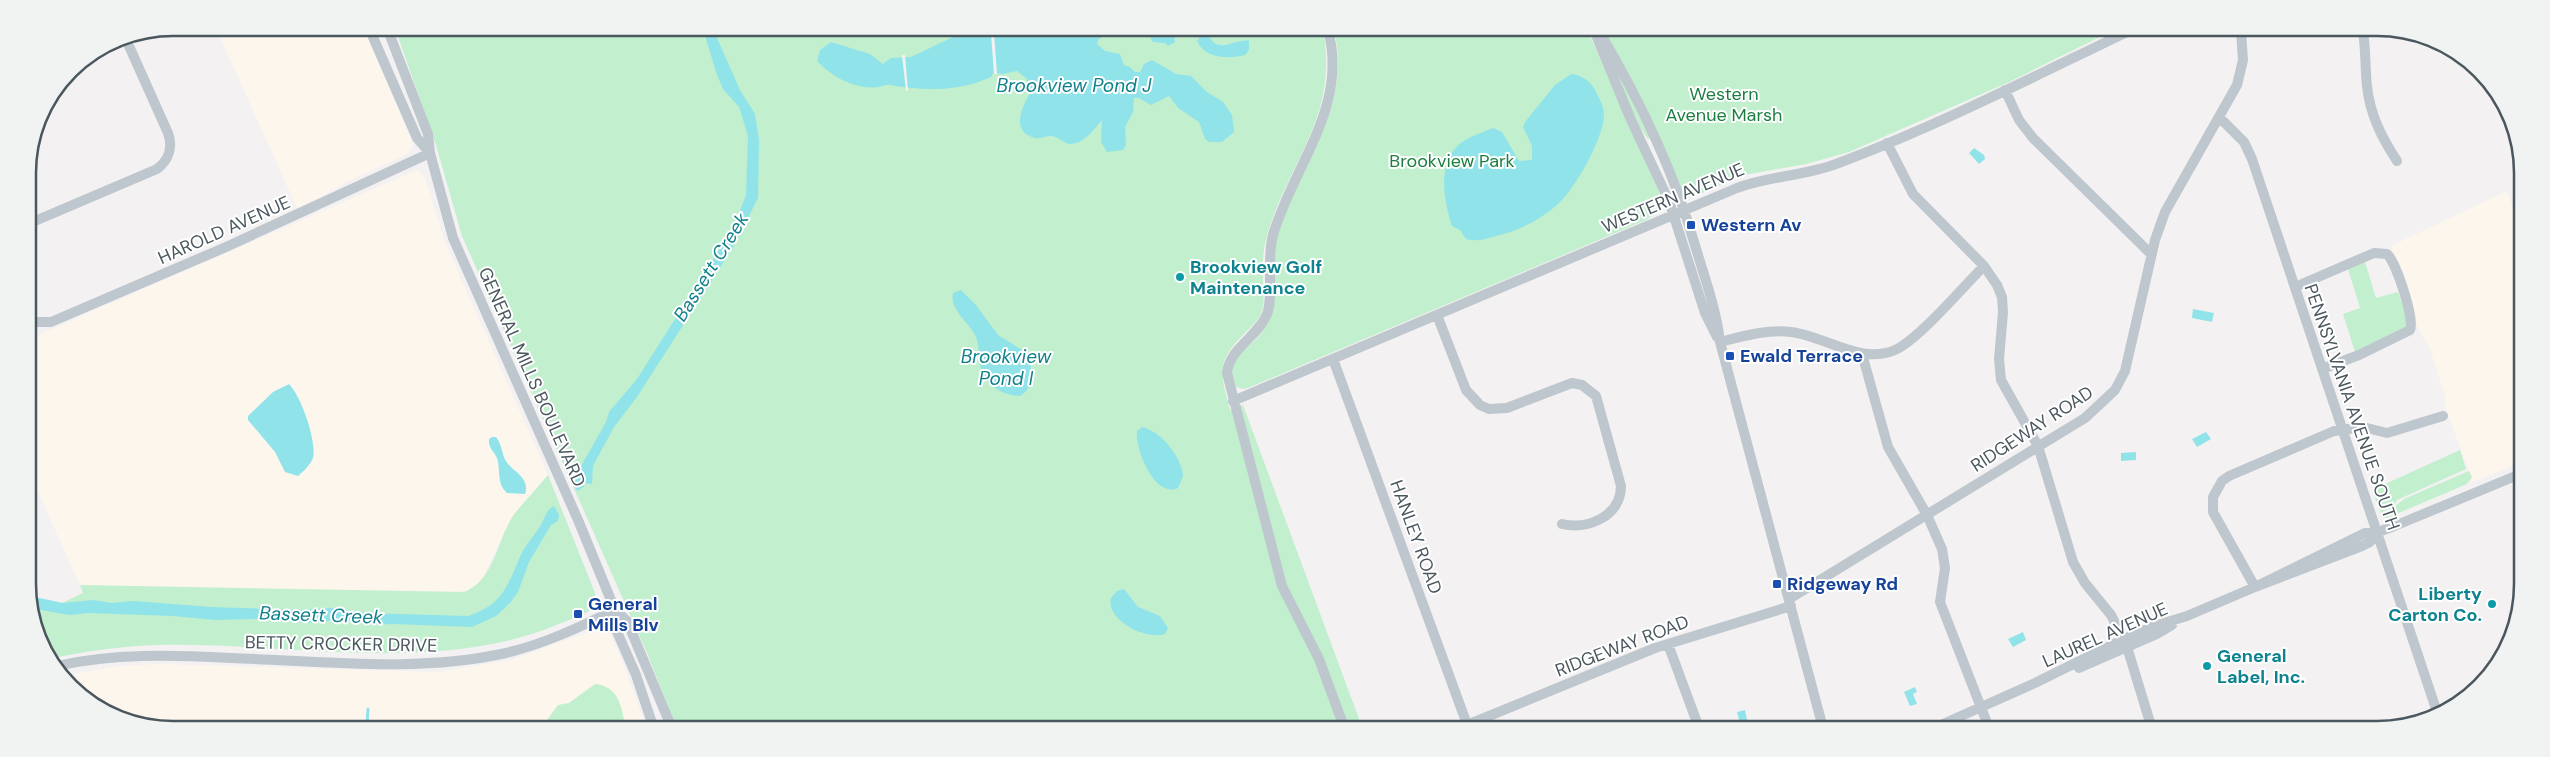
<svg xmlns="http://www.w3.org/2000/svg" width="2550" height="757" viewBox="0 0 2550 757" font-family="'DM Sans',sans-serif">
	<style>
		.commercial { fill: #fcf6ed }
		.green { fill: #c2efce }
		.water { fill: #91e3ea }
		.pier { fill: #f4f1f2 }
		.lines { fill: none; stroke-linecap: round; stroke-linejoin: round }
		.stream { stroke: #91e3ea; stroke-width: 3 }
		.minor { stroke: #bec7cd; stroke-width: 10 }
		.transit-dot { fill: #1a4fb4; stroke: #fff; stroke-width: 2 }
		.culture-dot { fill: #0f9aa8; stroke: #fff; stroke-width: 2 }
		.labels { text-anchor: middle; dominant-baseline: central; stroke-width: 4; stroke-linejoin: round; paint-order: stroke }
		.park-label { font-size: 18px; fill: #1b7f40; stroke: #fff }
		.street-label { font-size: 18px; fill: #4a575e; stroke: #fff }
		.transit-label { font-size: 18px; font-weight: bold; fill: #164399; stroke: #fff; text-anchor: start }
		.culture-label { font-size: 18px; font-weight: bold; fill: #0d838f; stroke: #fff; text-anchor: start }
		.water-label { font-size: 19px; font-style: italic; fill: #11818b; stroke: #fff }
		.rim { fill: none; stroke: #4a575e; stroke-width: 2.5 }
	</style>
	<rect width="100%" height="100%" fill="#f4f1f2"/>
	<path class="commercial" d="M216 28H364L412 142V148L407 154 346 182 321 197 297 208Z
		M417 170 425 178 445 243 548 475 512 517 481 581 468 590 455 593 80 585 29 472V339Z
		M2507 191 2519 226 2518 464 2473 482 2445 406V396L2430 349 2417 326 2391 246Z
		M603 627 610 633 624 666 646 726 136 725 64 680 62 676 120 666 157 664 437 672 511 660Z"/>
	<path class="green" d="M395 28 1323 30C1339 115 1291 158 1268 232 1263 248 1262 264 1263 281 1263 290 1265 302 1262 311 1258 321 1250 328 1243 335 1215 363 1221 374 1230 410L1243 405 1362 727 676 726 647 653 462 236 436 145Z
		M1334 30 1588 31 1662 199V210L1646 220 1248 388 1242 389 1236 387C1217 357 1260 346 1266 324 1273 296 1270 266 1277 238 1297 165 1353 112 1334 30Z
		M1605 31 2110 32 2007 83 1849 152 1806 164 1744 175 1693 197 1686 195 1679 186 1647 113Z
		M1610 57 1650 138 1648 139 1634 119Z
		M2365 262 2376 298 2398 292 2406 315 2407 326 2355 352 2343 314 2360 308 2348 269Z
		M2460 450 2466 469 2397 500 2393 507 2381 513 2372 490Z
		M2469 471 2472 477 2467 484 2387 518 2380 517 2406 498Z
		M548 475 595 593V605C588 615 570 619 559 624 435 676 289 642 158 645 122 646 88 651 53 658L30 612V608L47 610 83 593 80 585 464 592C494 581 497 540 513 516 523 502 537 489 548 475Z
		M595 684C618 686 622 706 625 726L526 725 533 720H547L558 705 569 703Z"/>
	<path class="water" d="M703 29H713L740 90 755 114 759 140 758 198 735 244 637 397 614 427 593 466 592 484 584 483V487L577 491 573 481V475L580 468 606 422 609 412 637 379 733 228 746 195 748 136 739 107 723 89 717 75Z
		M981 29H990V34L996 33V29L1106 30V34L1098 40 1097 44 1105 51 1120 54 1124 65 1130 67 1135 72H1140L1144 64 1152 60 1176 74 1191 76 1207 92 1223 102 1232 115 1234 132 1222 142H1209L1205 139 1199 122 1178 108 1169 96 1151 105 1139 98H1134L1133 112 1125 127 1126 145 1123 150 1107 152 1101 142 1102 120C1095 128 1087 140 1076 143 1065 147 1061 137 1051 136 1046 136 1041 139 1035 138 1010 132 1022 107 1030 93L1027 79 1017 71 1003 74 993 73 991 77C959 92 923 91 890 85 886 84 882 87 879 87 856 90 832 77 817 61L820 50 831 42 870 54 883 64 891 58 911 57 957 35Z
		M1151 30 1174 34 1175 42 1168 46 1165 43 1153 42 1147 33Z
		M1206 33C1210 35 1211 40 1213 42 1223 51 1238 38 1249 41V50L1245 55C1229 59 1205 59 1197 41L1202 34Z
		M1571 74C1582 75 1590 81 1595 90 1599 98 1604 106 1604 115 1603 140 1575 189 1557 205 1540 220 1518 231 1496 236 1486 239 1476 242 1466 239L1460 230 1452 226C1443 199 1436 158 1465 140 1474 135 1484 132 1493 128L1502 132 1519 161 1532 160V146L1523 127 1525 122 1555 85Z
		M1974 148 1984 155 1985 159 1979 164 1969 153Z
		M961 290 976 305 998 335 1030 355C1030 370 1036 387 1020 396 1008 396 992 389 985 379 977 367 981 350 976 337 970 323 949 310 953 293Z
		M2193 309 2214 313 2212 322 2192 318Z
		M289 384C301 396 317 441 313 458 311 464 303 472 298 476L285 472 275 452 248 420V416L273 392Z
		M1142 427C1161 431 1182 457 1183 476L1178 488C1155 499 1135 450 1137 431Z
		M2206 432 2211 439 2197 447 2192 439Z
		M492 437H496C503 445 501 456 508 464 516 473 530 479 525 494L507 493C496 483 501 470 497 458 494 451 488 448 489 439Z
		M2136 452V460L2121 461V453Z
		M554 506 559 515 558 521 551 525 529 562 518 592 510 603 496 616 472 627 393 624 372 625 346 619 306 623 260 619 215 620 173 616 88 613 69 615 30 608V596L63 603 93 600 112 603 133 601 212 607 297 610 332 608 366 613 468 616C502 605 507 587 520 557 525 545 534 536 541 525 545 517 546 510 554 506Z
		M1124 589 1138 607 1160 616 1168 628 1165 634C1147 641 1105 620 1111 598L1117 591Z
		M2023 632 2026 640 2013 647 2008 639Z
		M1915 687 1917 692 1913 694 1917 704 1910 706 1904 692Z
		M1745 710 1748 725 1741 727 1737 712Z
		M1083 720 1094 727H1064Z"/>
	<path class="pier" d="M991 33H994L997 74H994Z
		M902 55H905L908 91H906Z"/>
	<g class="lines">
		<path class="stream" d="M367 725 368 709"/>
		<path class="minor" d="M369 28 417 138 430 153
			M387 28 428 134 430 153 453 238 578 520 615 610 627 621 671 726
			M1328 30C1349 107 1293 166 1273 235 1266 259 1274 297 1267 314 1258 337 1230 347 1227 373L1282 586 1319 659 1344 727
			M1599 31C1638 97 1673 169 1694 242 1704 276 1716 307 1720 342L1823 728
			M2363 32C2366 50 2365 68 2367 86 2370 115 2382 138 2397 161
			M1596 35 1631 120 1669 201 1705 313 1717 337
			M2005 90 2019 120 2033 138 2151 254
			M2220 118 2244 142 2252 159 2438 715
			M1887 143 1913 194 1984 266 1997 285 2002 297 2003 312 1999 359 2001 380 2038 446 2073 562 2085 583 2111 615 2127 647 2152 729
			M28 224 157 169C169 160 173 147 168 133L125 37
			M2295 287 2374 253 2387 254C2396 262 2415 319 2410 330L2359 355 2322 369
			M1437 315 1466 390 1480 405 1489 409 1507 408 1572 383 1582 385 1596 396 1621 486C1621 516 1588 530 1562 524
			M29 322H51L226 247 430 153
			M1720 342C1743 336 1767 329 1791 332 1825 336 1861 365 1895 350 1919 339 1963 287 1984 266
			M1862 354 1888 447 1927 515 1942 549 1945 568 1940 602 1989 728
			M1333 359 1468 727
			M1233 401 1737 188C1769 176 1804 176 1836 164 1935 127 2031 78 2127 32
			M2378 532 2370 542 2362 546 2255 587 2365 533 2378 532 2392 527 2518 475
			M1789 599 2085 418 2115 390 2125 371 2155 240 2165 212 2237 85 2243 60 2241 32
			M615 610 614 625 636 675 653 726
			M1668 644 1699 728
			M57 666C113 653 173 655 231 658 322 661 416 673 506 653 544 644 580 627 615 610
			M2079 668 2157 634 2172 625
			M1467 725 1655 648 1791 606
			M1934 728 2035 683 2124 639 2154 626 2187 616 2255 587 2213 512V497L2222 481 2229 476 2334 431 2363 427 2387 433 2443 416"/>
	</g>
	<g class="transit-dot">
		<rect x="1686" y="220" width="10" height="10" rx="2.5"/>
		<rect x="1725" y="351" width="10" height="10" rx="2.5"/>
		<rect x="1772" y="579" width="10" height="10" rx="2.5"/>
		<rect x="573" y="609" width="10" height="10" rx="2.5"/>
	</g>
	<g class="culture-dot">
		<circle cx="1180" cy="277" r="5"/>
		<circle cx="2492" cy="604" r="5"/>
		<circle cx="2207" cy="666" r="5"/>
	</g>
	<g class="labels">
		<g class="park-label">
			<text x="1724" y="94">Western<tspan x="1724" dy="21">Avenue Marsh</tspan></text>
			<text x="1452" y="161">Brookview Park</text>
		</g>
		<g class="street-label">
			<text transform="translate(1673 198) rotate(-23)">WESTERN AVENUE</text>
			<text transform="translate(224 230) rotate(-24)">HAROLD AVENUE</text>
			<text transform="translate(532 377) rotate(66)">GENERAL MILLS BOULEVARD</text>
			<text transform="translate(2352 407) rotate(71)">PENNSYLVANIA AVENUE SOUTH</text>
			<text transform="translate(2032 429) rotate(-33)">RIDGEWAY ROAD</text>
			<text transform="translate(1416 537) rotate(70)">HANLEY ROAD</text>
			<text transform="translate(2105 635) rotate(-24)">LAUREL AVENUE</text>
			<text transform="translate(341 644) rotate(1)">BETTY CROCKER DRIVE</text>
			<text transform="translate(1622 646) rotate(-21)">RIDGEWAY ROAD</text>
		</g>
		<g class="transit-label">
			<text x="1701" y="225">Western Av</text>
			<text x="1740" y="356">Ewald Terrace</text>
			<text x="1787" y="584">Ridgeway Rd</text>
			<text x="588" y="604">General<tspan x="588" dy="21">Mills Blv</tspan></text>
		</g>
		<g class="culture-label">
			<text x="1190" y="267">Brookview Golf<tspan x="1190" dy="21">Maintenance</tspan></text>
			<text x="2482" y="594" text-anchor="end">Liberty<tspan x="2482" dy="21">Carton Co.</tspan></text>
			<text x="2217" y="656">General<tspan x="2217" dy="21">Label, Inc.</tspan></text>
		</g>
		<g class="water-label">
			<text x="1074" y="85">Brookview Pond J</text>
			<text transform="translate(711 267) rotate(-58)">Bassett Creek</text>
			<text x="1006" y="356">Brookview<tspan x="1006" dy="22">Pond I</tspan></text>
			<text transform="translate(321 615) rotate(2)">Bassett Creek</text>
		</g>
	</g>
	<path d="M0 0H2550V757H0ZM173 36H2377A137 137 0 0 1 2514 173V584A137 137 0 0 1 2377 721H173A137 137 0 0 1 36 584V173A137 137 0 0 1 173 36Z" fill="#f1f2f2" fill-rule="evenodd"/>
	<path class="rim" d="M173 36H2377A137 137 0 0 1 2514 173V584A137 137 0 0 1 2377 721H173A137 137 0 0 1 36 584V173A137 137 0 0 1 173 36Z"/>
</svg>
